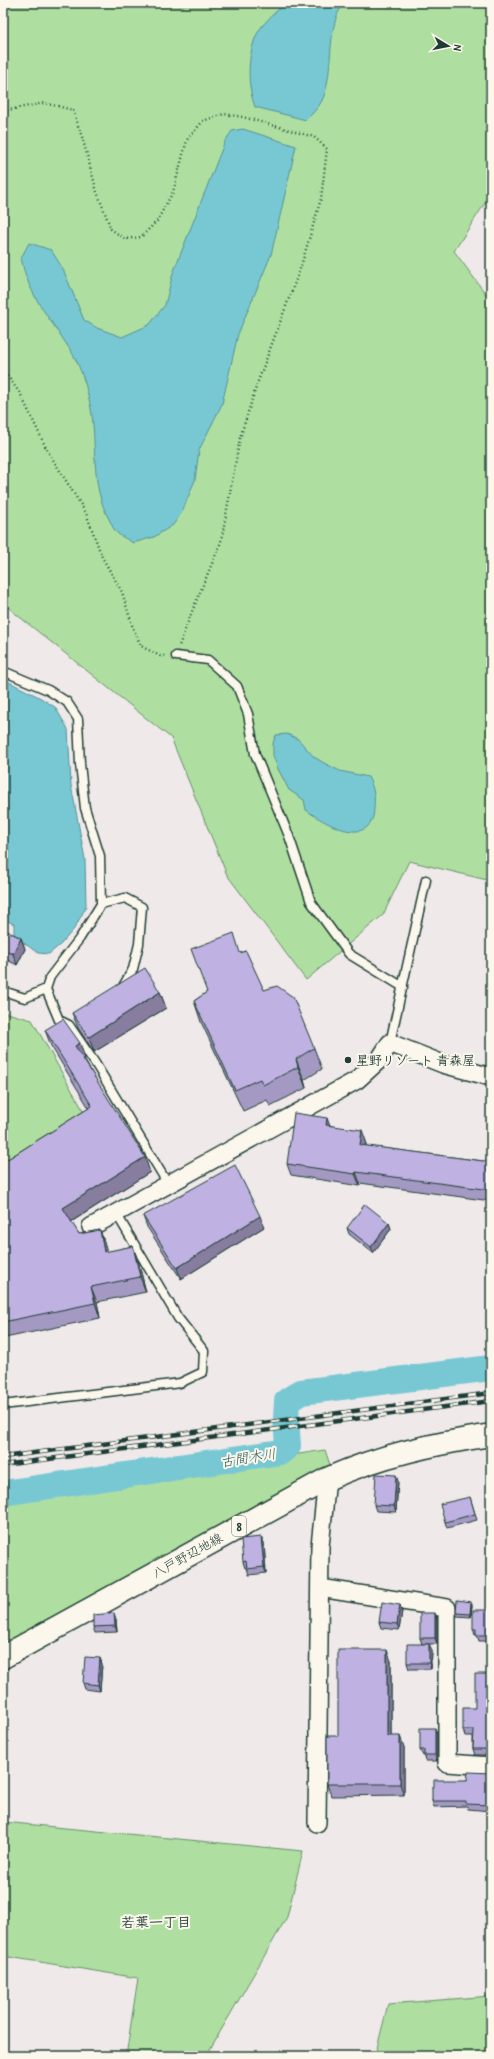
<svg xmlns="http://www.w3.org/2000/svg" width="494" height="2059" viewBox="0 0 494 2059" font-family="'Patrick Hand','Klee One',sans-serif">
	<style>
		.green { fill: #afdfa0; stroke: #678e6a }
		.water { fill: #78c8d4; stroke: #549094 }
		.lines { fill: none; stroke-linecap: round; stroke-linejoin: round }
		.river { stroke: #78c8d4; stroke-width: 26 }
		.lane-casing { stroke: #1f3d34; stroke-width: 11 }
		.street-casing { stroke: #1f3d34; stroke-width: 20 }
		.primary-casing { stroke: #1f3d34; stroke-width: 25 }
		.path { stroke: #1f3d34; stroke-width: 2.5; stroke-dasharray: 1 3; stroke-linecap: butt }
		.lane { stroke: #fbf7ec; stroke-width: 8 }
		.street { stroke: #fbf7ec; stroke-width: 17 }
		.primary { stroke: #fbf7ec; stroke-width: 22 }
		.rail-casing { stroke: #1f3d34; stroke-width: 4.5 }
		.rail { stroke: #fbf7ec; stroke-width: 3; stroke-dasharray: 9; stroke-linecap: butt }
		.wall { fill: #a499c3; stroke: #1f3d34 }
		.shaded-wall { fill: #867d9f; stroke: #1f3d34 }
		.building { fill: #bfb2e3; stroke: #1f3d34 }
		.poi-dot { fill: #1f3d34; stroke: #fbf7ec; stroke-width: 1.5 }
		.labels { text-anchor: middle; dominant-baseline: central; stroke-width: 4; stroke-linejoin: round; paint-order: stroke }
		.shield { fill: #fbf7ec; stroke: #61756b; stroke-width: 1 }
		.shield-label { font-size: 12px; font-weight: bold; fill: #1f3d34 }
		.poi-label { font-size: 13px; font-weight: bold; fill: #1f3d34; stroke: #fbf7ec; text-anchor: start }
		.street-label { font-size: 13px; fill: #1f3d34; stroke: #fbf7ec }
		.water-label { font-size: 14px; font-style: italic; fill: #35605c; stroke: #fbf7ec }
		.neighbourhood-label { font-size: 14px; font-weight: bold; fill: #1f3d34; stroke: #fbf7ec }
	</style>
	<rect width="100%" height="100%" fill="#efe9ea"/>
	<filter id="ink" filterUnits="userSpaceOnUse"><feTurbulence type="fractalNoise" baseFrequency=".025" numOctaves="2"/><feDisplacementMap in="SourceGraphic" scale="8" xChannelSelector="R" yChannelSelector="G"/><feConvolveMatrix kernelMatrix="1 2 1 2 8 2 1 2 1" color-interpolation-filters="sRGB"/></filter>
	<g filter="url(#ink)">
		<path class="green" d="M3 3H491V199L487 200 454 251 488 297H491V881L409 861 383 915 306 980 227 875 171 738 11 610 3 601Z
			M3 1012 32 1020 88 1119 3 1171Z
			M325 1450 331 1468 3 1647V1500Z
			M3 1822 303 1851 287 1917 206 2056H126L138 1978 3 1956Z
			M491 1996V2056H375L388 2004Z"/>
		<path class="water" d="M285 3H344C324 27 336 79 320 104 317 109 311 115 306 120L255 107C247 85 247 58 256 36 261 24 276 12 285 3Z
			M243 129 296 146 271 255 238 334 222 404 199 450 195 480 182 512 173 525 154 537 133 543C129 540 122 537 118 534 114 531 112 525 110 521 88 483 99 439 89 399 85 381 79 363 69 348 48 315 29 297 21 258L29 243 51 250 63 269 84 320 97 328 122 337 149 325 165 305 173 273 225 141 232 131Z
			M3 679 39 697 55 707 68 729 71 785 85 859 86 907 74 929 61 944 49 954 38 953 14 936V924L3 919Z
			M287 734 298 739 314 757 324 763 340 771 368 777C374 788 375 796 374 809 372 850 325 824 306 810L304 800 289 790 278 769 273 755V743L276 735Z"/>
		<g class="lines">
			<path class="river" d="M3 1493 281 1452 288 1446 286 1418 287 1401 301 1392 491 1368"/>
			<g class="lane-casing">
				<path id="lane" d="M176 656 208 660 237 686 248 714 255 754 289 836 311 902 349 954 403 987
					M3 671 48 690 67 702 78 719 80 764 85 808 100 856 101 904 80 938 50 977 46 989 25 998 3 991
					M101 904 125 898 142 907 139 944 133 969 122 988
					M46 989 59 1020 69 1025 95 1063 168 1184
					M390 1043 426 880
					M3 1405 180 1383 203 1372 204 1351 178 1318 116 1213"/>
			</g>
			<g class="street-casing">
				<path id="street" d="M91 1227 357 1080 379 1060 390 1043 443 1064 491 1077
					M320 1588 447 1608V1763L491 1766
					M317 1823 320 1546 327 1479"/>
			</g>
			<g class="primary-casing">
				<path id="primary" d="M3 1657 327 1479C381 1455 433 1444 491 1435"/>
			</g>
			<path class="path" d="M3 111 44 103 73 110 83 140 97 192 111 229 125 239 141 237 157 221 173 192 187 140 203 121 224 114 243 117 314 137 327 149 321 199 301 266 257 384 240 438 221 542 193 609 179 646
				M3 369 21 395 47 450 86 513 102 557 122 592 133 628 141 646 160 656H165"/>
			<use href="#lane" class="lane"/>
			<use href="#street" class="street"/>
			<use href="#primary" class="primary"/>
			<g class="rail-casing">
				<path id="rail" d="M3 1457 491 1393
					M3 1465 491 1401"/>
			</g>
			<use href="#rail" class="rail"/>
		</g>
		<path class="wall" d="M3 929 21 938 25 949 17 965 3 958Z
			M241 953 264 990 314 1048 322 1069 304 1080 306 1088 270 1106 267 1100 243 1111 201 1022 194 1001 207 992Z
			M160 992 166 1008 94 1052 78 1028 72 1013Z
			M45 1030 85 1058 84 1059 150 1172 71 1222 79 1234 100 1230 105 1245 107 1252 133 1246 138 1261 146 1292 97 1302 100 1318 5 1338V1359H3V1162L89 1108 51 1046Z
			M330 1125 366 1141V1146L491 1162V1201L360 1183V1186L291 1175 287 1164Z
			M143 1216 264 1227 181 1279 147 1227Z
			M389 1223 391 1229 373 1253 349 1234 347 1228Z
			M398 1481 396 1512 376 1511 374 1505Z
			M470 1497 477 1520 447 1528 445 1522Z
			M261 1537 264 1543 266 1573 249 1575 247 1568H245L243 1562Z
			M471 1602 472 1605 471 1617 457 1616 456 1613Z
			M491 1610V1641H479L477 1635H475L473 1629Z
			M402 1611 399 1630 381 1628 379 1622Z
			M435 1613 437 1619V1644H422L420 1638Z
			M116 1619 117 1632 95 1633 93 1627Z
			M432 1650 431 1669H409L407 1663Z
			M100 1658 102 1664 100 1691 85 1689 83 1683Z
			M391 1661V1736L404 1747V1795L331 1796 327 1784 338 1736Z
			M491 1674V1755H475L473 1749V1736H465L463 1730 475 1708Z
			M435 1728 437 1734V1761H426L425 1756H423L420 1750Z
			M491 1773V1811L468 1809 467 1806 434 1807 432 1801 434 1787 467 1780Z"/>
		<path class="shaded-wall" d="M3 919 5 924 3 929Z
			M21 938 25 949 17 965 13 954Z
			M160 992 166 1008 94 1052 89 1037Z
			M80 1043 85 1058 81 1061 75 1046Z
			M296 1059 304 1080 306 1088 298 1067Z
			M327 1118 331 1129 326 1125Z
			M362 1130 366 1141 364 1156 360 1145Z
			M145 1157 150 1172 69 1223 63 1208Z
			M356 1172 360 1183V1186L355 1174Z
			M260 1216 264 1227 181 1279 177 1268Z
			M389 1223 391 1229 373 1253 371 1247Z
			M100 1230 105 1245 110 1267 104 1252Z
			M133 1246 138 1261 146 1292 140 1277Z
			M91 1287 97 1302 100 1318 95 1303Z
			M3 1333 5 1338V1359L3 1354Z
			M396 1475 398 1481 396 1512 394 1506Z
			M261 1537 264 1543 266 1573 264 1567Z
			M471 1602 472 1605 471 1617 470 1614Z
			M400 1605 402 1611 399 1630 397 1624Z
			M114 1613 116 1619 117 1632 115 1626Z
			M435 1613 437 1619V1644L435 1638Z
			M429 1644 432 1650 431 1669 429 1663Z
			M387 1650 391 1661V1747L387 1736Z
			M100 1658 102 1664 100 1691 98 1685Z
			M435 1728 437 1734V1761L435 1755Z
			M400 1736 404 1747V1795L400 1784Z"/>
		<path class="building" d="M3 929 21 938 13 954 3 949Z
			M234 933 240 953 246 951 264 990 277 986 293 997 314 1048 296 1059 298 1067 263 1085 260 1079 235 1090 194 1001 207 992 191 949Z
			M145 968 160 992 89 1037 72 1013Z
			M63 1019 80 1043 75 1046 145 1157 63 1208 79 1234 100 1230 104 1252 133 1246 140 1277 91 1287 95 1303 3 1322V1162L92 1106 45 1030Z
			M294 1113 327 1118 326 1125 362 1130 360 1145 491 1162V1190L356 1172 355 1174 287 1164Z
			M235 1165 260 1216 177 1268 143 1216Z
			M365 1204 389 1223 371 1247 347 1228Z
			M376 1474 396 1475 394 1506 374 1505Z
			M470 1497 475 1514 445 1522 440 1504Z
			M261 1537 264 1567 247 1569 246 1561 243 1562 241 1539Z
			M457 1600 471 1602 470 1614 456 1613Z
			M382 1602 400 1605 397 1624 379 1622Z
			M473 1610H491V1635H476V1629H473Z
			M114 1613 115 1626 93 1627V1615Z
			M420 1613H435V1638H420Z
			M407 1644H429V1663H407Z
			M338 1650H387V1736H400V1784H327V1736H338Z
			M85 1657 100 1658 98 1685 83 1683Z
			M475 1674H491V1749H473L474 1730H463V1708H475Z
			M420 1728H435V1755H424V1750H420Z
			M468 1772 491 1773V1805L466 1804V1801H432V1787H434V1780H467Z"/>
	</g>
	<circle class="poi-dot" cx="348" cy="1060" r="4"/>
	<g class="labels">
		<rect class="shield" x="232" y="1516" width="14" height="20" rx="3"/>
		<g class="shield-label">
			<text x="239" y="1526">8</text>
		</g>
		<g class="poi-label">
			<text x="356" y="1060">星野リゾート 青森屋</text>
		</g>
		<g class="street-label">
			<text transform="translate(187 1555) rotate(-29)">八戸野辺地線</text>
		</g>
		<g class="water-label">
			<text transform="translate(248 1457) rotate(-9)">古間木川</text>
		</g>
		<g class="neighbourhood-label">
			<text x="156" y="1921">若葉一丁目</text>
		</g>
	</g>
	<rect width="494" height="2059" fill="none" stroke="#fbf7ec" stroke-width="16"/>
	<rect x="8" y="8" width="478" height="2043" fill="none" stroke="#1f3d34" stroke-width="1.5" filter="url(#ink)"/>
	<g transform="translate(448 46) rotate(100)" stroke="#fbf7ec" stroke-width="3" paint-order="stroke">
	<path d="M0-3L7 15L0 10L-7 15Z" fill="#1f3d34"/>
	<text y="-6" font-size="11" font-weight="bold" text-anchor="middle" fill="#1f3d34">N</text>
	</g>
</svg>
